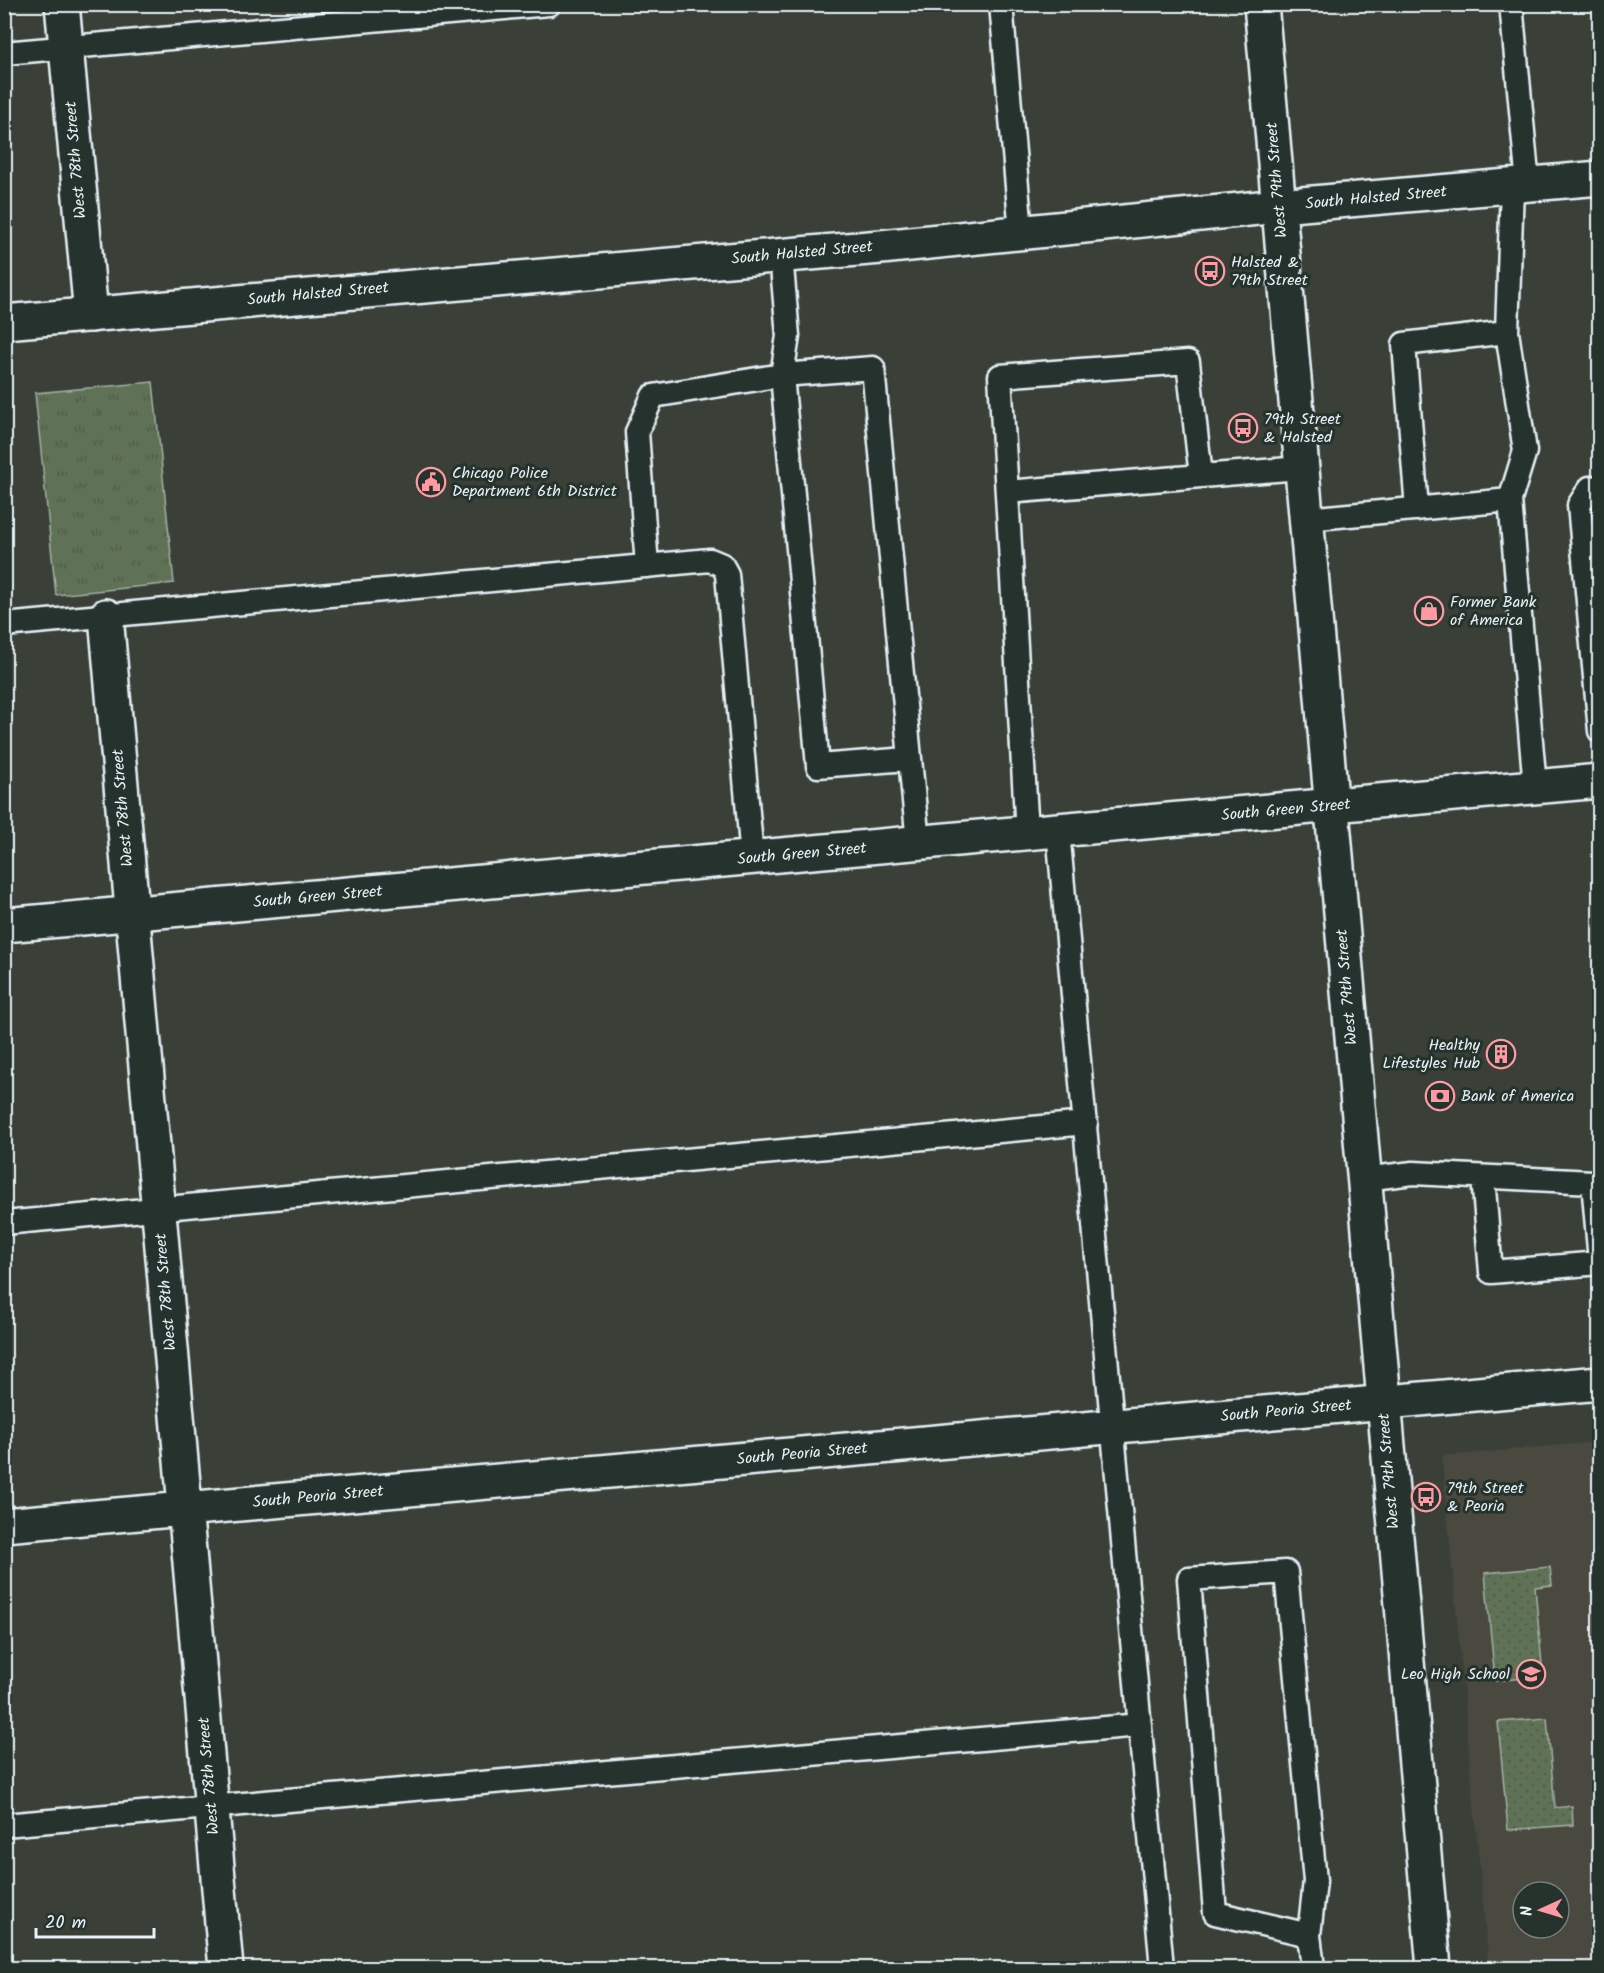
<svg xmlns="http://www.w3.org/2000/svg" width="1604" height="1973" viewBox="0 0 1604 1973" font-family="Kalam,sans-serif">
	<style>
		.built { fill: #484a40; fill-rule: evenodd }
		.grass { fill: url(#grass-dots); stroke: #a4b2a6; stroke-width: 1.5 }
		.park { fill: url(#park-tufts); stroke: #a4b2a6; stroke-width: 1.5 }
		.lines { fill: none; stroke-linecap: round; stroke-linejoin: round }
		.lane-casing { stroke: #e8f1f8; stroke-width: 27 }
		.street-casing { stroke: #e8f1f8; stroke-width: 38 }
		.secondary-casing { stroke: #e8f1f8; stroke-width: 38 }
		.lane { stroke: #26332d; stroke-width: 22 }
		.street { stroke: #26332d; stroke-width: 33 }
		.secondary { stroke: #26332d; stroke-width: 33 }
		.labels { text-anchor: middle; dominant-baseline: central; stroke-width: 6; stroke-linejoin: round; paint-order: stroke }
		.street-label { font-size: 16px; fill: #e8f1f8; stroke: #26332d }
		.poi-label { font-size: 16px; fill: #e8f1f8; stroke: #26332d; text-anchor: start }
	</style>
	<defs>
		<pattern id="grass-dots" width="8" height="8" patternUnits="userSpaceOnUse" patternTransform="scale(1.5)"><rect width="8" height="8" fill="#5f7255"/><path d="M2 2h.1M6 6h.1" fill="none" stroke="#515b4f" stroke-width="1.8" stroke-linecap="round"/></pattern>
		<pattern id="park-tufts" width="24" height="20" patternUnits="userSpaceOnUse" patternTransform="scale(1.5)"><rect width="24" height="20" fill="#5f7255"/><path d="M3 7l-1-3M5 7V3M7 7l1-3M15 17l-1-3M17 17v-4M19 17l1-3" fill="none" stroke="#515b4f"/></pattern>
	</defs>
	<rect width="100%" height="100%" fill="#3a4038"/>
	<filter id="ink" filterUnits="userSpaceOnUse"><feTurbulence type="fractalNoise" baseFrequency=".0167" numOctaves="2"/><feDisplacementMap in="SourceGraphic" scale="12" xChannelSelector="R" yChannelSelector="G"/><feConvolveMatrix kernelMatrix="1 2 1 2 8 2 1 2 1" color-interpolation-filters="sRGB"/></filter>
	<g filter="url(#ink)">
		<path class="built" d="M1599 1442V1968H1489L1442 1456ZM1523 1892H1559V1928H1523Z"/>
		<path class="grass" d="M1550 1567 1552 1585 1535 1587 1543 1676 1495 1681 1485 1573Z
			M1547 1718 1555 1808 1572 1806 1573 1825 1508 1830 1498 1722Z"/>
		<path class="park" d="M153 382 174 583 56 595 35 393Z"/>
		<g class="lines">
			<g class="lane-casing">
				<path id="lane" d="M1001 4 1021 232
					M1511 4 1528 185
					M4 53 549 4
					M781 255 788 336 782 375 818 766 908 759
					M1507 332 1512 186
					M1600 487 1590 488 1579 505 1600 731
					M1007 492 1201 476
					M1417 509 1404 344 1507 332 1525 451 1510 500
					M1306 519 1510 500 1535 787
					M647 566 637 432 653 396 782 375 873 368 918 843
					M4 625 710 560 722 565 727 574 752 858
					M1058 831 1162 1968
					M1027 833 1000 376 1188 362 1201 476 1301 468
					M1483 1177 1491 1272 1600 1263
					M1364 1179 1413 1173 1593 1182 1600 1261
					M4 1223 1086 1123
					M4 1825 1140 1725
					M1309 1935 1215 1913 1189 1579 1286 1572 1315 1881 1309 1935 1313 1968"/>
			</g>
			<g class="street-casing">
				<path id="street" d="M62 4 91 315
					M106 616 226 1968
					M4 925 1600 781
					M4 1525 1600 1383"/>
			</g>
			<g class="secondary-casing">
				<path id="secondary" d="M1261 4 1434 1968
					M4 322 881 247 1279 206 1600 178"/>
			</g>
			<use href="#lane" class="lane"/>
			<use href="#street" class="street"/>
			<use href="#secondary" class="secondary"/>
		</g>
	</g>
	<defs>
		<g id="bus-ring" transform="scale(1.5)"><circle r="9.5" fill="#26332d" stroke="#ff9aa2" stroke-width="1.5"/><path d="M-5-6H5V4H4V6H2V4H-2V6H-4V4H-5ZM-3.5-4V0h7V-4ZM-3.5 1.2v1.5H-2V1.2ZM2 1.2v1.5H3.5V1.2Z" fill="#ff9aa2"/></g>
		<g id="civic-ring" transform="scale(1.5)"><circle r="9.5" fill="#26332d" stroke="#ff9aa2" stroke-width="1.5"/><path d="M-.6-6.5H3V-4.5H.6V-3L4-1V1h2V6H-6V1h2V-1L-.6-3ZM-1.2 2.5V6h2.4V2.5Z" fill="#ff9aa2"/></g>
		<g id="shop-ring" transform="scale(1.5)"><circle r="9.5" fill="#26332d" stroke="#ff9aa2" stroke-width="1.5"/><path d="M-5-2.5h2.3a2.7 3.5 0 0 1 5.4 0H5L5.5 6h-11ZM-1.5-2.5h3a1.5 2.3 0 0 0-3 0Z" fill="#ff9aa2"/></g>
		<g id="building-ring" transform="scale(1.5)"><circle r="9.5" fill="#26332d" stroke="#ff9aa2" stroke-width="1.5"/><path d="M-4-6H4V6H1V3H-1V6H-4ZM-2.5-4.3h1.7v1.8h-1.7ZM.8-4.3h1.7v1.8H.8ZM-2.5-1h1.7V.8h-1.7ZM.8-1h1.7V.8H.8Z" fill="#ff9aa2"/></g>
		<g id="bank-ring" transform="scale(1.5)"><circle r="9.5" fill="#26332d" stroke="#ff9aa2" stroke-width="1.5"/><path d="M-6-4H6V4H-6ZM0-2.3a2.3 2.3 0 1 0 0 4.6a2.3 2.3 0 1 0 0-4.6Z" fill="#ff9aa2"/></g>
		<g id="school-ring" transform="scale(1.5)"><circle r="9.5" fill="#26332d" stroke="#ff9aa2" stroke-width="1.5"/><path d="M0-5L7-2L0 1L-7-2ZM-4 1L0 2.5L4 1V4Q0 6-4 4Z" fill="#ff9aa2"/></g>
	</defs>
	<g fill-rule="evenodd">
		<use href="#bus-ring" x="1210" y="271"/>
		<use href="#bus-ring" x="1243" y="428"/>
		<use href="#civic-ring" x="431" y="482"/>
		<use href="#shop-ring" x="1429" y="611"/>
		<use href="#building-ring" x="1501" y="1054"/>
		<use href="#bank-ring" x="1440" y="1096"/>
		<use href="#bus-ring" x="1426" y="1497"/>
		<use href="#school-ring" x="1531" y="1674"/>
	</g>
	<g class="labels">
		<g class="street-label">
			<text transform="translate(76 160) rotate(-95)">West 78th Street</text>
			<text transform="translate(1277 180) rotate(-95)">West 79th Street</text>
			<text transform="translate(1376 198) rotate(-5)">South Halsted Street</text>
			<text transform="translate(802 253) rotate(-5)">South Halsted Street</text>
			<text transform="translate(318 294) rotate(-5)">South Halsted Street</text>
			<text transform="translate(123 808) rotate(-95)">West 78th Street</text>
			<text transform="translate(1286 810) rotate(-5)">South Green Street</text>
			<text transform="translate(802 854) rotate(-5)">South Green Street</text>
			<text transform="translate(318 897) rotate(-5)">South Green Street</text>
			<text transform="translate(1347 987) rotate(-95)">West 79th Street</text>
			<text transform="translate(166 1292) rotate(-95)">West 78th Street</text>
			<text transform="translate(1286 1411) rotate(-5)">South Peoria Street</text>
			<text transform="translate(802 1454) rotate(-5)">South Peoria Street</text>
			<text transform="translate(1389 1471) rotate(-95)">West 79th Street</text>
			<text transform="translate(318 1497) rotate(-5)">South Peoria Street</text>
			<text transform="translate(209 1776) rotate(-95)">West 78th Street</text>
		</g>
		<g class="poi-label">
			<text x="1231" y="262">Halsted &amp;<tspan x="1231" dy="18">79th Street</tspan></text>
			<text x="1264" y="419">79th Street<tspan x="1264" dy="18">&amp; Halsted</tspan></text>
			<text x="452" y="473">Chicago Police<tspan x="452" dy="18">Department 6th District</tspan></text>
			<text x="1450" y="602">Former Bank<tspan x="1450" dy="18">of America</tspan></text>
			<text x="1480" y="1045" text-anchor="end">Healthy<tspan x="1480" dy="18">Lifestyles Hub</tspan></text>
			<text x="1461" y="1096">Bank of America</text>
			<text x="1447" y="1488">79th Street<tspan x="1447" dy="18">&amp; Peoria</tspan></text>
			<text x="1510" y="1674" text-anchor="end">Leo High School</text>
		</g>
	</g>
	<rect width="1604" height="1973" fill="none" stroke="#26332d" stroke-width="24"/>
	<rect x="12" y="12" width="1580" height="1949" fill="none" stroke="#e8f1f8" stroke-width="2" filter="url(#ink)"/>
	<g transform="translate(1541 1910) rotate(266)"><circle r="28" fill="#26332d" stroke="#747f7e" stroke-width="1.5"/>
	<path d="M0-4.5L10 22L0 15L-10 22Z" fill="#ff9aa2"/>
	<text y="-9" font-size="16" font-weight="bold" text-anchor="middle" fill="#e8f1f8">N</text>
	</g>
	<path d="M36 1928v9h118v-9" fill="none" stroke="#e8f1f8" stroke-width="3"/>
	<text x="45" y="1928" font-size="18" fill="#e8f1f8" stroke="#26332d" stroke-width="4.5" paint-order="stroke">20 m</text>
</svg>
